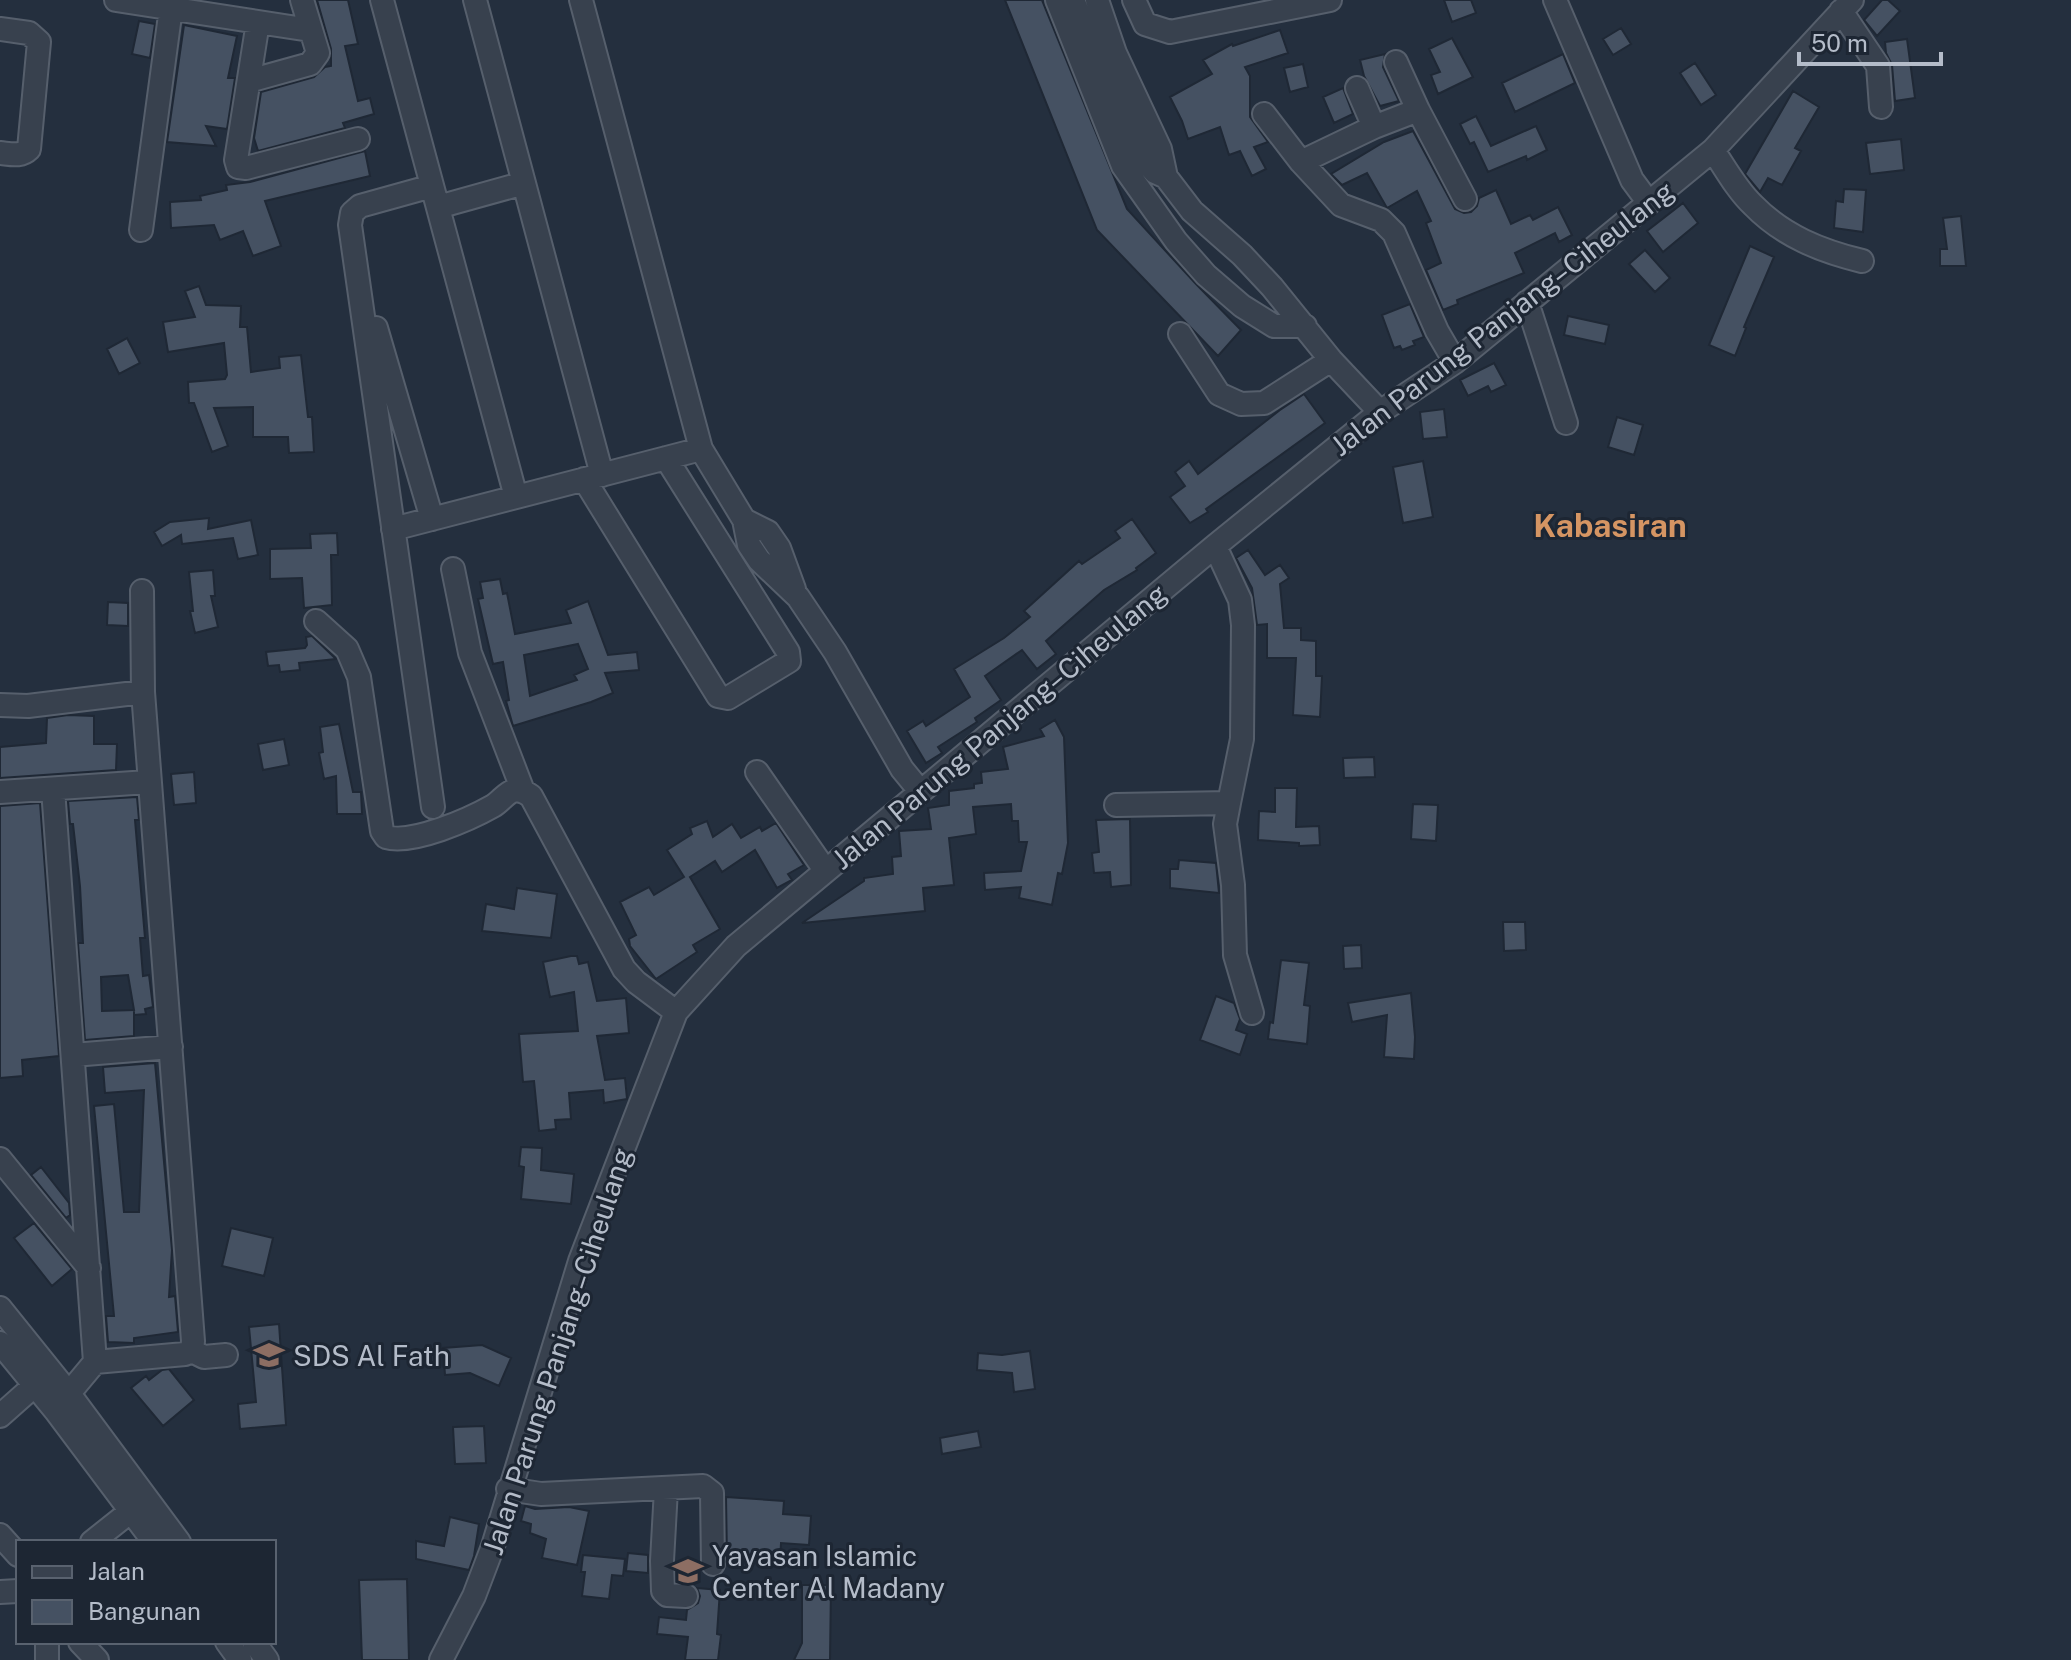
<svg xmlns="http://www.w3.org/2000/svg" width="2071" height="1660" viewBox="0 0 2071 1660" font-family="'Public Sans',sans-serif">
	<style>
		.building { fill: #455162; stroke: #1f2835; stroke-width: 2; fill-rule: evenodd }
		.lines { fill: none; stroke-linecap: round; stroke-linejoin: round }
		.minor-casing { stroke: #565f6c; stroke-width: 26 }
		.minor { stroke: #38414e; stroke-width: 22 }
		.labels { text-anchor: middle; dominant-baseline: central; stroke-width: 6; stroke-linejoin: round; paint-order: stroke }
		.street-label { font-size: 28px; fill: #b4bcc9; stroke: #1d2633 }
		.poi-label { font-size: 28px; fill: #b4bcc9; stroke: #1d2633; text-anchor: start }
		.quarter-label { font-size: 32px; font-weight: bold; fill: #d59563; stroke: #1d2633 }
	</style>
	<rect width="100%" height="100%" fill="#242f3e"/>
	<path class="building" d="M317 0H348L358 44 345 46 358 101 370 98 374 114 343 123 345 128 258 151 254 138 261 92 314 77 325 67 331 66V49Z
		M1005 0H1042L1127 209 1196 284 1241 330 1218 356 1097 230Z
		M1444 0H1471L1476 13 1452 22Z
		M1882 0H1888L1900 11 1877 36 1864 20Z
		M139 21 155 24 150 58 132 54Z
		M184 25 237 36 228 78H235L227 129 206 126 216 146 167 142Z
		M1621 28 1631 44 1613 55 1603 39Z
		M1280 30 1288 53 1245 67 1250 76V117L1268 142 1254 147 1266 169 1252 176 1240 151 1229 155 1220 127 1188 139 1182 121 1170 97 1212 74 1203 60 1232 44 1233 46Z
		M1452 38 1473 77 1438 94 1431 75 1440 72 1429 49Z
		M1907 39 1915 98 1895 101 1892 65 1886 53 1885 42Z
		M1385 54 1383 67 1399 101 1380 106 1364 76 1360 60Z
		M1563 54 1575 83 1515 112 1502 83Z
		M1695 63 1716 95 1701 105 1680 73Z
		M1303 64 1308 87 1290 92 1284 68Z
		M1343 88 1353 114 1334 123 1323 97Z
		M1793 91 1819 107 1795 148 1801 151 1782 185 1768 178 1760 192 1745 174Z
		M1476 116 1491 146 1536 126 1547 150 1527 160 1526 156 1488 172 1474 142 1470 144 1460 124Z
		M1413 131 1455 209 1464 213 1471 212 1477 206 1479 198 1496 190 1511 224 1530 215 1533 220 1558 207 1572 235 1559 242 1555 233 1515 253 1524 273 1457 300 1458 304 1443 310 1426 270 1441 263 1426 223 1431 221 1417 191 1387 208 1367 173 1342 185 1331 174 1384 142Z
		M1901 139 1904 170 1870 174 1866 143Z
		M365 151 370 176 265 201 281 246 253 256 243 231 220 240 214 225 171 228 170 202 201 200 200 196 227 190 226 185 250 182Z
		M1844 189 1866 190 1863 232 1834 228 1836 201 1843 202Z
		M1683 203 1698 223 1663 252 1647 231Z
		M1961 216 1966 266H1940V249H1947L1943 218Z
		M1750 246 1774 257 1744 327 1746 328 1735 356 1709 345Z
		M1645 250 1670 278 1655 292 1629 264Z
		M199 286 206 305 241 306 240 327H247L251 372 280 368 279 357 301 355 308 417H312L314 452 289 453 288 437H253V407L214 408 228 446 212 452 194 403H189L188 382 225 379 227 375 224 343 168 352 163 322 195 317 185 291Z
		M1410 304 1424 337 1413 341 1415 345 1402 350 1400 346 1394 348 1382 315Z
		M1568 316 1609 325 1605 344 1564 335Z
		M127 338 140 363 119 374 107 349Z
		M1494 363 1506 385 1491 392 1488 386 1468 396 1460 380Z
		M1304 394 1325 423 1206 509 1208 512 1190 523 1170 497 1185 486 1175 472 1189 461 1198 474 1280 410Z
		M1444 409 1447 437 1423 439 1420 412Z
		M1617 417 1643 425 1634 455 1608 447Z
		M1423 461 1433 517 1403 523 1393 467Z
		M209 518 208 529 251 520 258 555 238 559 233 538 182 544 181 535 162 546 154 532 170 522Z
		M1132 519 1156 553 1136 568 1137 570 1104 590 1046 641 1056 654 1037 669 1022 650 985 676 1001 700 975 718 977 722 938 747 942 753 926 763 907 731 923 721 926 726 970 697 954 669 1004 638 1030 617 1024 611 1079 561 1082 564 1120 538 1115 531Z
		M337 533 338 555H331L332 605 304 608 302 578 270 579V549L311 548 310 534Z
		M1248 550 1265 575 1280 565 1289 578 1280 584 1284 628H1301V640L1316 641V676H1322L1320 717 1293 715 1296 658H1267V624L1257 625 1252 588 1236 558Z
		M213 570 215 596H211L218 627 195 633 190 611H193L189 572Z
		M500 579 503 594 507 593 515 634 571 623 566 610 588 601 608 655 637 652 639 670 605 673 613 693 591 702 513 726 506 701 509 700 503 662 493 664 478 599 483 598 480 582ZM578 644 588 669 574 675 577 680 530 696 524 655Z
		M108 602 128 603V626L107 625Z
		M312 636 336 659 299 663 300 670 280 672 279 665 268 666 266 652 305 648 307 645 306 637Z
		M68 715 94 716V744H117L116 770 0 778V747L46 743 47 718Z
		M1055 720 1064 737 1068 843 1062 874 1058 873 1052 905 1019 898 1021 887 985 890 984 873 1021 871 1027 842H1019L1018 821H1012L1011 804 973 807 976 834 949 838 954 885 923 888 925 911 802 923 864 881V878L893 874 892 857 901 856 899 831 931 829 928 808 949 805V791L974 788V784L982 783 981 772 1008 769 1003 747 1044 736 1040 729Z
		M339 724 353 792H361L362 814H337L336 776 324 779 319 753 323 752 320 727Z
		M284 739 289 765 263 770 258 744Z
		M1374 757 1375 777 1344 778 1343 758Z
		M194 772 196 803 174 805 171 774Z
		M1275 788H1297L1296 827 1319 826 1320 845 1299 846V843L1258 840 1259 811 1275 812Z
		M137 797 139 820H135L145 938H140L143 976 149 975 153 1007 145 1009 146 1014 134 1015V1010V1036L85 1040 78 943H83L80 886 73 824H70L68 801ZM128 975 134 1010 102 1011 101 977Z
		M40 803 59 1056 22 1060 23 1076 0 1078V806Z
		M1413 804 1438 805 1436 841 1411 839Z
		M1130 819 1131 885 1111 887 1110 872 1094 873 1092 853 1099 852 1096 820Z
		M707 821 713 837 732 824 741 838 760 827 762 831 776 823 804 865 788 874 792 880 777 888 755 850 722 872 715 861 690 877 720 929 693 945 697 952 656 979 630 946 629 939 636 935 620 902 649 887 654 895 684 877 667 850 692 834 690 828Z
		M1179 860 1216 863 1219 893 1170 888V869H1178Z
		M517 888 557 894 551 938 482 931 486 904 514 909Z
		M1503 922H1525L1526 950 1504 951Z
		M1361 945 1362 968 1344 969 1343 946Z
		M571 956H577L579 964 588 962 597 1001 626 998 629 1033 597 1036 605 1080 625 1078 627 1099 604 1103 603 1090 569 1093 571 1119 555 1120 556 1129 539 1131 534 1081 523 1082 519 1034 578 1031 574 992 550 997 543 962Z
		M1281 960 1309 963 1304 1005 1310 1006 1307 1044 1268 1039 1270 1022 1273 1023Z
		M1411 993 1415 1037 1414 1059 1384 1057 1387 1015 1352 1022 1348 1003Z
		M1216 996 1234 1003 1240 1019 1236 1030 1247 1034 1240 1055 1200 1040Z
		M155 1063 172 1250 169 1297 175 1296 178 1332 134 1338V1343L108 1342 106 1316H114L94 1106 114 1104 124 1212H139L144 1090 105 1093 103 1067Z
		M521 1147 542 1148 541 1170 574 1174 571 1204 521 1199 524 1167 519 1166Z
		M41 1167 69 1203 70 1215 66 1218 31 1175Z
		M34 1223 72 1269 52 1286 14 1238Z
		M231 1228 273 1238 264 1276 222 1266Z
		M279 1324 286 1425 240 1429 238 1404 256 1402 249 1327Z
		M482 1345 511 1358 499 1386 470 1373 445 1375 443 1348Z
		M1030 1351 1035 1389 1014 1392 1012 1373 977 1370 978 1353 1002 1355Z
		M169 1369 194 1400 163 1426 131 1388 146 1376 149 1380 162 1370Z
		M484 1426 486 1463 455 1464 453 1427Z
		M978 1431 981 1447 942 1454 940 1438Z
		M726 1497 784 1501 783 1514 811 1516 809 1545 781 1543 780 1562 727 1559Z
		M525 1506 535 1509 569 1507 589 1511 577 1565 542 1558 546 1539 530 1533 531 1524 521 1521Z
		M450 1517 479 1524 474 1556 469 1570 416 1559V1541L444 1546Z
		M628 1553 648 1555V1573L626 1571Z
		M583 1555 625 1559 623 1576 612 1575 609 1599 582 1596 585 1572H581Z
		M407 1579 409 1660H362L359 1580Z
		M802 1585H831L830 1660H794L802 1643Z
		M697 1588 720 1590 717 1634 721 1635 718 1660H685L688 1637 657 1634 659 1617 686 1620 687 1610 698 1603 700 1596Z"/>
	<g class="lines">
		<g class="minor-casing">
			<path id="minor" d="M116 0 310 30
				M382 0 516 497
				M475 0 602 475
				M581 0 701 449 744 520 749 545 759 560 798 597 835 652 902 769 920 791
				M1057 0 1123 166 1176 241 1206 275 1242 306 1274 326H1305
				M1073 0 1102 70 1145 161 1155 172 1166 177
				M1097 0 1115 53 1160 149 1166 177 1192 211 1242 255 1272 287 1331 360 1380 412
				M1134 0 1145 24 1170 32 1330 0
				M1555 0 1632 180 1649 203
				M1841 11 1878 66 1881 107
				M258 22 236 160 238 167 246 168 358 139
				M0 29 29 33 39 42 29 149C21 157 11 154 0 153
				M249 81 310 64 318 53 302 0
				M1357 88 1374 127
				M1418 110 1465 199
				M1264 114 1301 162 1341 205 1381 220 1394 233 1437 331 1455 362
				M1713 150C1725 168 1737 190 1753 205 1783 236 1821 251 1862 261
				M1301 162 1374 127 1418 110 1396 62
				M432 186 360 206 352 213 350 225 433 807
				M438 207 524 183
				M141 230 171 8
				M1527 302 1566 423
				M376 328 432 519
				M1180 334 1219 394 1241 404 1264 403 1331 360
				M584 479 718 696 728 698 789 661 788 652 666 458
				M744 520 768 532 779 548 794 589
				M393 529 701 449
				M1215 546 1240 600 1243 625 1242 739 1229 803
				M453 569 470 653 523 791
				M142 591 143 692
				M316 621 347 649 359 677 382 831 386 837C412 845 470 819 493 806 500 802 506 793 513 791 520 789 525 792 531 796L624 969 636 982 676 1012
				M0 705 28 706 143 692 193 1341 192 1351 185 1354 95 1362 55 1410
				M757 772 825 870
				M53 789 95 1362
				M0 792 148 782
				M1116 805 1229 803 1225 824 1233 885 1235 955 1252 1013
				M73 1055 171 1047
				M0 1159 89 1268
				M0 1308 70 1395 179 1542
				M0 1343 55 1410 154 1542
				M192 1351 204 1357 226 1355
				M0 1416 44 1377
				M508 1489 541 1494 703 1486 712 1493 713 1564
				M666 1489 662 1561 663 1591 667 1595 686 1596
				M0 1535 18 1555
				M92 1542 131 1511 139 1501
				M0 1592 18 1591
				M47 1642V1660
				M80 1642 97 1660
				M227 1642 240 1660
				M254 1642 267 1660
				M441 1660 474 1596 493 1546 580 1261 676 1012 736 946 1215 546 1380 412 1455 362 1713 150 1852 0"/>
		</g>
		<use href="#minor" class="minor"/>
	</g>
	<defs>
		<g id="school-bare" transform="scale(2.4)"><path d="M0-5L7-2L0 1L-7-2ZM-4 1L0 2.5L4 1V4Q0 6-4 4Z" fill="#8d6e63" stroke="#1d2633" stroke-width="2.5" paint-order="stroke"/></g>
	</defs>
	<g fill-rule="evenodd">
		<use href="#school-bare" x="269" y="1355"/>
		<use href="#school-bare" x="688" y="1571"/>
	</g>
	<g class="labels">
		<g class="street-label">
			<text transform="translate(1502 318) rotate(-38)">Jalan Parung Panjang–Ciheulang</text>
			<text transform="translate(999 726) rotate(-40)">Jalan Parung Panjang–Ciheulang</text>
			<text transform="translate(557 1351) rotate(-72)">Jalan Parung Panjang–Ciheulang</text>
		</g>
		<g class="poi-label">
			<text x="293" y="1355">SDS Al Fath</text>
			<text x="712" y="1555">Yayasan Islamic<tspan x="712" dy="32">Center Al Madany</tspan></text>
		</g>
		<g class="quarter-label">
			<text x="1610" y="525">Kabasiran</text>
		</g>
	</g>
	<rect x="16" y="1540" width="260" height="104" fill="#1d2633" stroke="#59626f" stroke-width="2"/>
	<rect x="32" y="1566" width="40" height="12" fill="#38414e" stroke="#59626f" stroke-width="2"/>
	<text x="88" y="1580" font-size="24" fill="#b4bcc9">Jalan</text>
	<rect x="32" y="1600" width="40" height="24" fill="#455162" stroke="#59626f" stroke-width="2"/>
	<text x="88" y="1620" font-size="24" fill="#b4bcc9">Bangunan</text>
	<path d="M1799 52v12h142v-12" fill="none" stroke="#b4bcc9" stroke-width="4"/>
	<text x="1811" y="52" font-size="24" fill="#b4bcc9" stroke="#1d2633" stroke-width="6" paint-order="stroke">50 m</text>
</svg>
